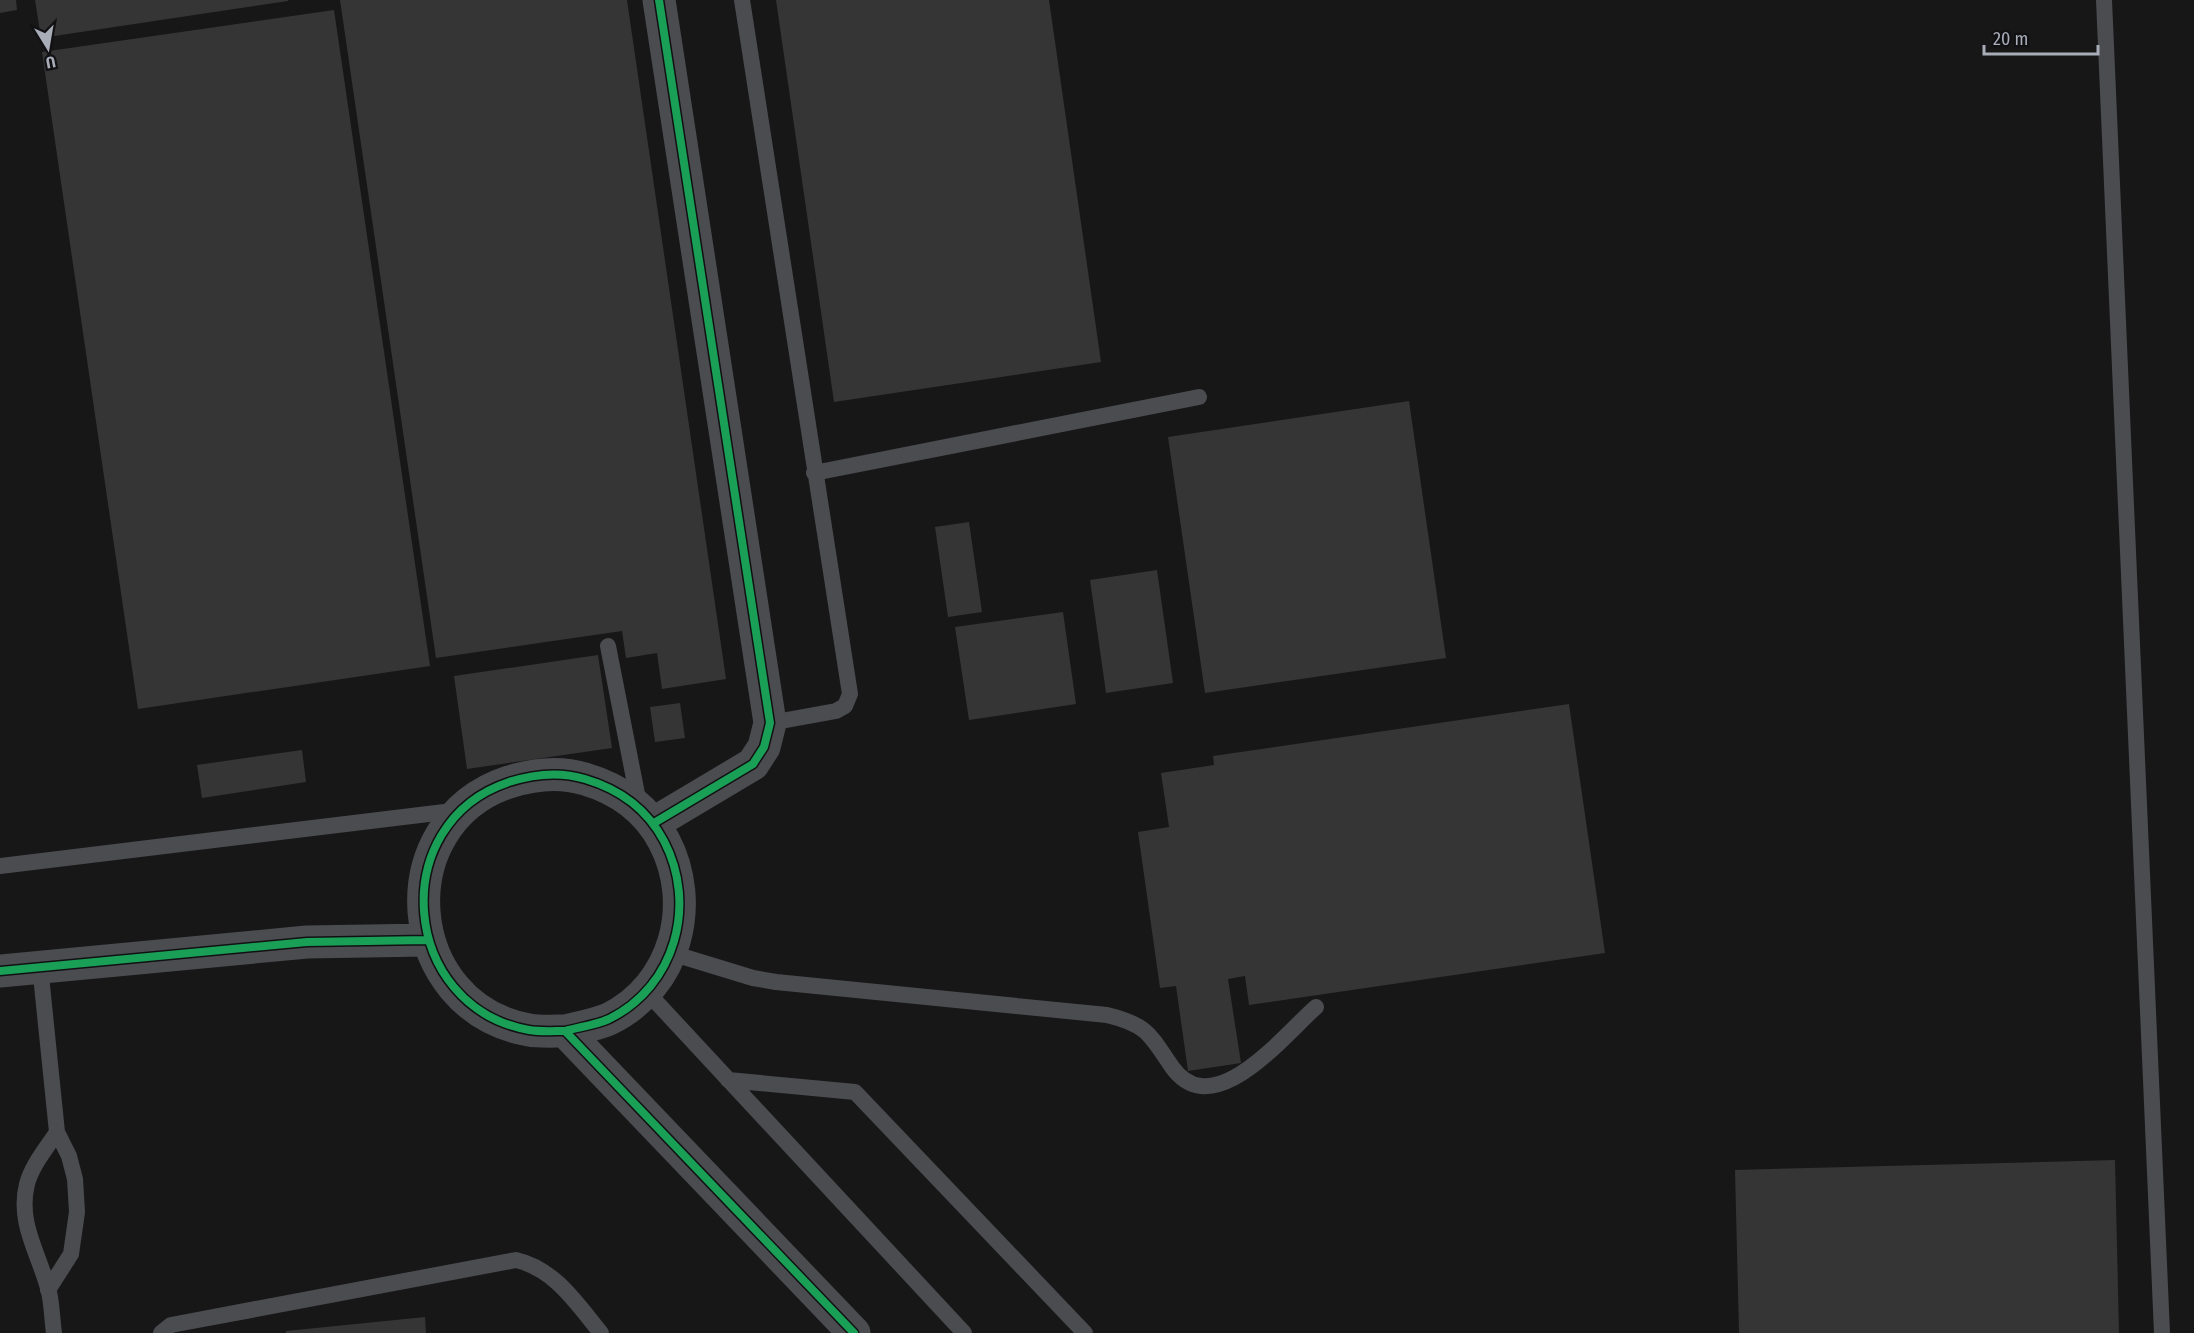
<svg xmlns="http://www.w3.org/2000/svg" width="2194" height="1333" viewBox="0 0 2194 1333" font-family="'Fira Sans Condensed',sans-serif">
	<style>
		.building { fill: #353536 }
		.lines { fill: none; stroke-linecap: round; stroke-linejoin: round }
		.service { stroke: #4b4c50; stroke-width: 16 }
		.minor { stroke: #4b4c50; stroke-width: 33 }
		.cycleway-casing { stroke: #111113; stroke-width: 11 }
		.cycleway { stroke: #1a9f57; stroke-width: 8 }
	</style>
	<rect width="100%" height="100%" fill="#171717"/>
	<path class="building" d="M0 0H16L17 10 0 13Z
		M35 0H288V1L41 38Z
		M340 0H627L726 679 662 689 657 653 626 658 622 631 436 658Z
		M776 0H1049L1101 362 834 402Z
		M334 10 430 666 138 709 42 52Z
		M1409 401 1446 658 1205 693 1168 437Z
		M969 522 982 612 948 617 935 527Z
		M1157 570 1173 683 1106 693 1090 580Z
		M1063 612 1076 704 969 720 955 627Z
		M598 655 612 748 467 769 454 676Z
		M680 703 685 738 655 742 650 707Z
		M1569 704 1605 953 1249 1005 1245 976 1228 979 1241 1063 1188 1071 1176 986 1160 988 1138 832 1169 827 1161 773 1214 765 1213 756Z
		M302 750 306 782 202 798 197 765Z
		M2115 1160 2119 1333H1739L1735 1170Z
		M425 1317 426 1333H286V1331Z"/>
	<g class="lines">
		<path class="service" d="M742 0 850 694 845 706 836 711 770 723
			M2104 0 2162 1333
			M814 473 1199 397
			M608 646 639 804
			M0 866 461 810
			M671 953 753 978 776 982 1107 1015C1148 1025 1150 1035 1172 1067 1213 1125 1283 1036 1316 1007
			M40 966 57 1132 69 1156 75 1179 77 1212 71 1254 48 1290
			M646 991 964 1333
			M728 1080 855 1092 1085 1333
			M54 1333C52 1319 52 1305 49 1292 40 1255 17 1224 27 1184 32 1165 46 1149 57 1132
			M161 1333 171 1325 516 1260C555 1269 577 1304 601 1333"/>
		<path class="minor" d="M654 823 753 764 764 747 770 723 659 0
			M0 971 307 942 427 940
			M565 1031C579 1027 596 1025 609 1019 676 986 697 904 664 841 647 809 619 789 585 779 559 771 534 774 509 782 385 823 400 1007 529 1030 540 1032 554 1031 565 1031L854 1333"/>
		<g class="cycleway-casing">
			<path id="cycleway" d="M654 823 753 764 764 747 770 723 659 0
				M0 971 307 942 427 940
				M565 1031C579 1027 596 1025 609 1019 676 986 697 904 664 841 647 809 619 789 585 779 559 771 534 774 509 782 385 823 400 1007 529 1030 540 1032 554 1031 565 1031L854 1333"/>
		</g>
		<use href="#cycleway" class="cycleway"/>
	</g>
	<g transform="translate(48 48) rotate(169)" stroke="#111113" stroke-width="4.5" paint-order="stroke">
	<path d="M0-4.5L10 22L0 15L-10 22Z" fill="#a8adb8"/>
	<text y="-9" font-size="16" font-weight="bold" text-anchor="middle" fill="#a8adb8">U</text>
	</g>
	<path d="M1984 45v9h114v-9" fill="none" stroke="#a8adb8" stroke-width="3"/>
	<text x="1993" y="45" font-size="18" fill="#a8adb8" stroke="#111113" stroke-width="4.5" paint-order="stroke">20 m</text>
</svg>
